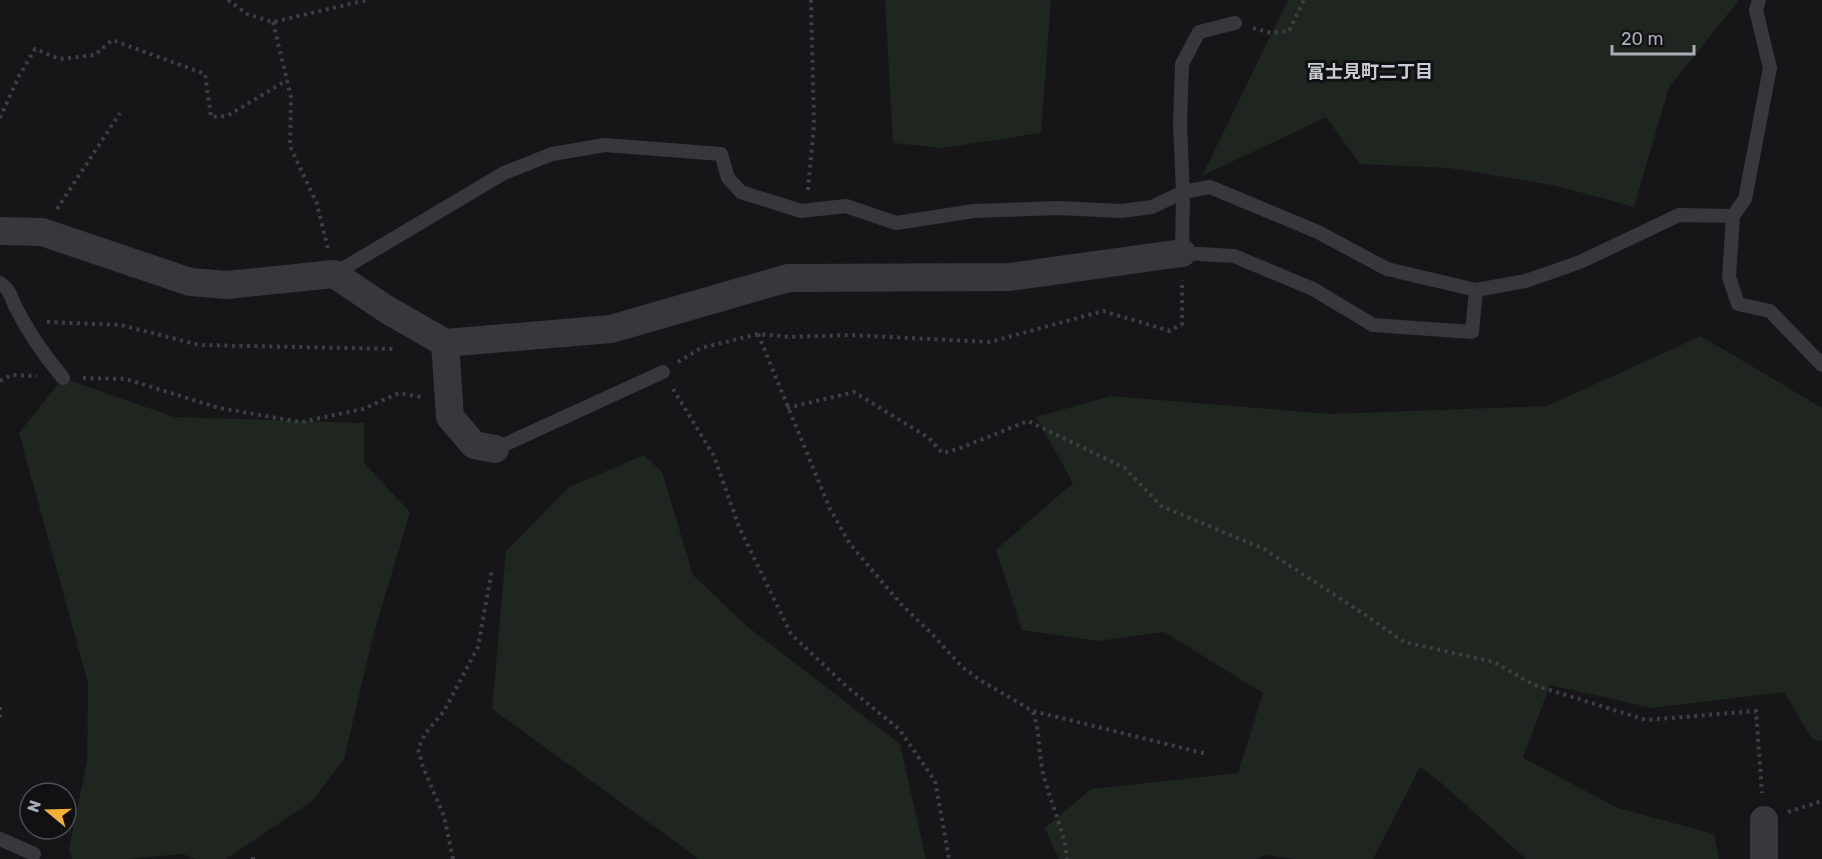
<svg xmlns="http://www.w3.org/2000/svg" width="1822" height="859" viewBox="0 0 1822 859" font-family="Rubik,'Noto Sans JP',sans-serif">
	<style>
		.green { fill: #1e261f }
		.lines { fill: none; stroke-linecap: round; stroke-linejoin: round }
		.path { stroke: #3d3f44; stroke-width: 4; stroke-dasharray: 3 4.5; stroke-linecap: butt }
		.lane { stroke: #37383d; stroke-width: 14 }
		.street { stroke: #37383d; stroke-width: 28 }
		.labels { text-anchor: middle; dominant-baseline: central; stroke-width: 6; stroke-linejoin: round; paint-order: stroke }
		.neighbourhood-label { font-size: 18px; font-weight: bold; fill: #c9ccd4; stroke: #111113 }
	</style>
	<rect width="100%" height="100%" fill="#161618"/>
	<path class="green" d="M885 0H1051L1041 133 942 148 893 143Z
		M1288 0H1739L1669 87 1634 207 1557 186 1449 168 1360 164 1326 117 1202 176Z
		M1701 336 1822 408V741L1812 739 1784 692 1652 708 1550 685 1523 758 1618 808 1714 834 1719 859H1526L1439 781 1420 767 1373 859H1295L1264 855 1256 859H1059L1045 828 1091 789 1238 773 1263 693 1164 632 1098 641 1022 630 996 550 1073 483 1036 417 1111 396 1330 414 1547 406Z
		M63 378 174 417 364 423V463L410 512 372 640 344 759 312 801 226 859H196L182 854 128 859H72L69 849 87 761 88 683 19 433Z
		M644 455 662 472 693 575 748 627 900 744 926 859H699L492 709 506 551 569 487Z"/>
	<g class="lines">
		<path class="path" d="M228 0 247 14 273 22 367 0
			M273 22 291 97 290 146 317 204 328 249
			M1253 28 1271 33 1289 31 1304 0
			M0 118 19 76 35 49 60 59 95 55 112 40 205 74 211 117 227 116 287 80
			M808 190 814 124 811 0
			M57 209 120 113
			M47 322 121 325 199 345 397 349
			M758 334 830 509 850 544 900 603 934 636 962 667 983 682 1033 711 1207 754
			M678 362 701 348 758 334 791 337 850 335 990 342 1103 311 1170 331 1182 324V280
			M83 378 126 379 219 408 301 422 363 409 399 393 422 397
			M0 381 11 375 37 376
			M673 389 714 456 739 527 791 634 846 686 899 729 935 781 949 859
			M787 408 854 392 929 438 942 453 958 449 1028 421 1125 468 1161 506 1264 549 1364 614 1404 642 1494 662 1534 685 1646 720 1756 711 1762 793
			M0 707V720
			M1033 712C1040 730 1038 749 1042 768 1048 799 1064 827 1067 859
			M1788 812 1822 801
			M253 857V859
			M453 859 444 816 423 767 418 749 425 734 444 711 478 647 492 569"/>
		<path class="lane" d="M1759 0 1756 10 1770 68 1745 199 1733 216 1729 277 1738 304 1770 311 1822 365
			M334 274 504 173 552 154 605 145 721 154 728 178 741 192 801 211 846 206 896 223 974 211 1059 208 1121 211 1152 207 1183 192 1180 124 1182 64 1199 32 1235 23
			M0 283C9 288 11 297 15 306 28 332 44 355 63 378
			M1476 290 1472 332 1373 325 1313 289 1234 256 1182 253 1183 192 1210 187 1318 232 1387 269 1476 290 1526 281 1580 262 1679 215 1733 216
			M495 449 663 372
			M0 839 34 854"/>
		<path class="street" d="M0 231 42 232 190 282 227 285 334 274 386 309 445 343 611 329 788 278 1009 277 1182 253
			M445 343 450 417 474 445 495 449
			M1764 859V820"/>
	</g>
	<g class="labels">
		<g class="neighbourhood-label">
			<text x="1370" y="72">富士見町二丁目</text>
		</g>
	</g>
	<g transform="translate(48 811) rotate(289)"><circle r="28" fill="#111113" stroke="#4d4f55" stroke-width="1.5"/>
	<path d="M0-4.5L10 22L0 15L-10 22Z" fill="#f2b134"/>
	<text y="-9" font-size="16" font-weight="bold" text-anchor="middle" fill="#a8adb8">N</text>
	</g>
	<path d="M1612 45v9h82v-9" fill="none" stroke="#a8adb8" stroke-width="3"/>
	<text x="1621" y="45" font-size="18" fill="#a8adb8" stroke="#111113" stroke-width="4.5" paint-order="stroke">20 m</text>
</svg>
